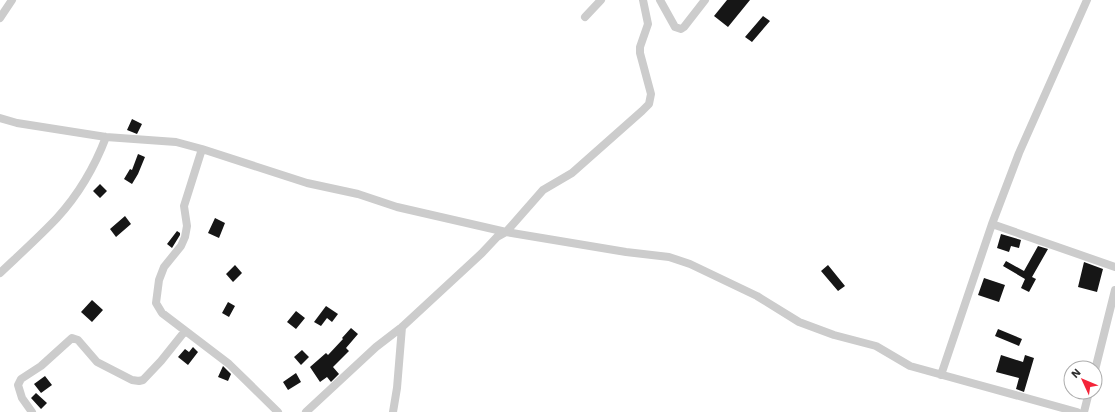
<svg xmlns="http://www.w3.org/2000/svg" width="1115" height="412" viewBox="0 0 1115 412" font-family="'Work Sans',sans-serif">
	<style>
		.building { fill: #161616 }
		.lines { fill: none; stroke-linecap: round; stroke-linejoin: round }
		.minor { stroke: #ccc; stroke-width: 8 }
	</style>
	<rect width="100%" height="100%" fill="#fff"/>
	<path class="building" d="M727 0H750L728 27 714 16Z
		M763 16 770 21 752 42 745 37Z
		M132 119 142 124 137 134 127 130Z
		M138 154 145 157 138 174 132 184 124 179 130 169 132 170Z
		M100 184 107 191 100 198 93 191Z
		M125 216 131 224 116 237 110 229Z
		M215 218 225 223 219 238 208 233Z
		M177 231 180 233V235L172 248 167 244Z
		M1001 234 1021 240 1019 248 1011 246 1009 252 997 248Z
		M1038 246 1048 249 1032 277 1036 279 1029 292 1021 288 1025 279 1003 266 1006 261 1024 271Z
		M1084 262 1103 269 1097 292 1078 287Z
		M235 265 242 273 233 282 226 274Z
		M828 265 845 286 838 291 821 271Z
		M984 278 1005 285 999 302 978 295Z
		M92 300 103 310 92 322 81 312Z
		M228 302 235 306 229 317 222 313Z
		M326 306 338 314 332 322 327 318 321 326 314 322Z
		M296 311 305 318 296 329 287 322Z
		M351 328 358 334 346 348 349 351 333 367 339 374 331 382 327 377 320 382 310 367 326 353 328 355 343 339 342 338Z
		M998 329 1022 339 1019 346 995 336Z
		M193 347 198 352 188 365 178 357 185 349 189 352Z
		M302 350 309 357 301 365 294 357Z
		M1001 355 1023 362 1025 355 1034 358 1024 392 1016 389 1019 378 996 372Z
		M223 366 231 374 228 381 218 377Z
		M296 373 301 382 288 390 283 382Z
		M45 376 52 385 41 393 34 384Z
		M36 393 47 403 41 409 31 398Z"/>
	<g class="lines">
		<path class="minor" d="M660 0 675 27 681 29 684 27 705 0
			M585 17 601 0
			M0 18 12 0
			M0 118 17 123 106 137 176 142 202 149 307 183 358 194 397 207 506 232 626 252 669 257 690 264 757 296 799 322 834 335 876 346 910 366 1077 412
			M202 149 184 206 187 226 185 237 181 246 164 267 159 280 156 303 162 313 229 364 278 412
			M992 224 1115 267
			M0 273C19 255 39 237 57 218 78 195 95 166 106 137
			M1095 370 1115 290
			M941 375 992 224 1019 153 1087 0
			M32 412 22 398 18 385 21 379 41 366 72 338 78 340 97 362 132 380 139 381 143 380 161 361 185 331
			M306 412 376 347 402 327 482 253 497 237 506 232 543 190 572 173 642 111 649 104 651 94 640 53V47L648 24 643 0
			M393 412 397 388 402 327
			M1084 412 1089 392"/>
	</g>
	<g transform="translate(1083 380) rotate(314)"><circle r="19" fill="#ffffff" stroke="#acacac"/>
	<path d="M0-3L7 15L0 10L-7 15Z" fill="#f42439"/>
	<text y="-6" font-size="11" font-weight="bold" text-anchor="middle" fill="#2f2f2f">N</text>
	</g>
</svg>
